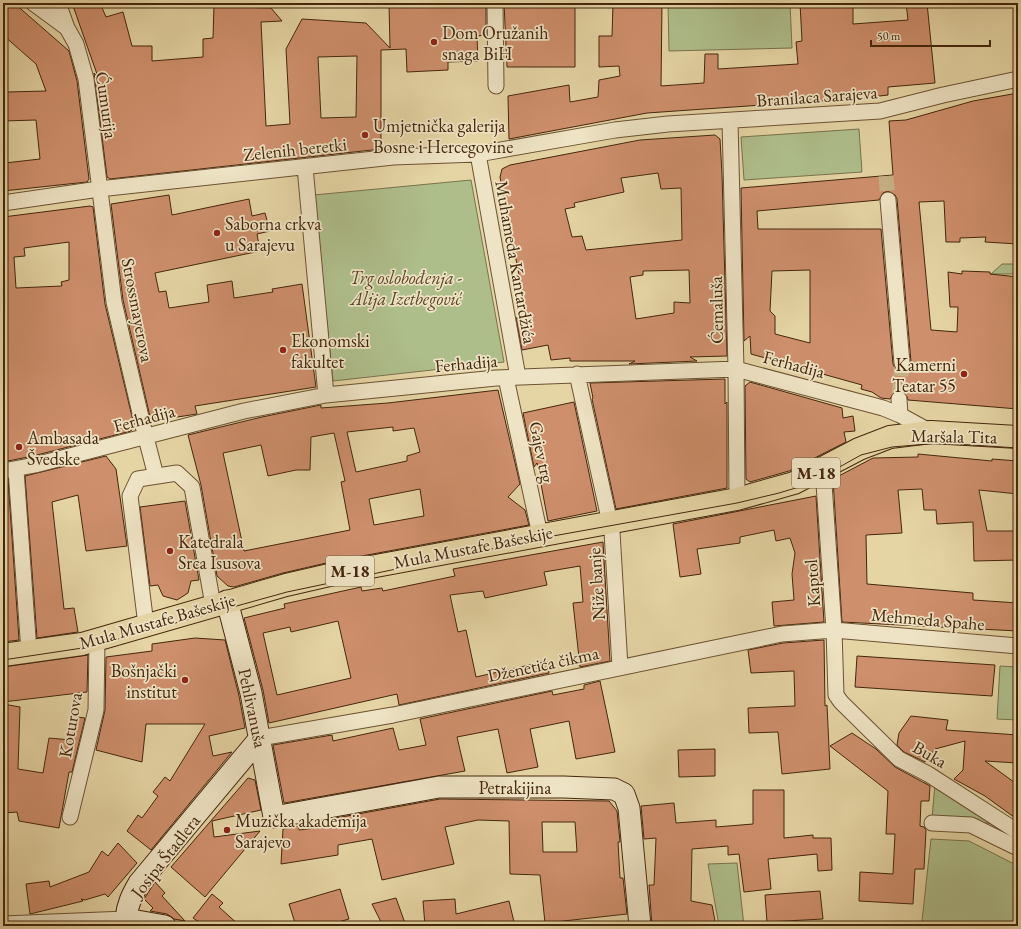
<svg xmlns="http://www.w3.org/2000/svg" width="1021" height="929" viewBox="0 0 1021 929" font-family="'EB Garamond',serif">
	<style>
		.green { fill: #aebe8b; stroke: #79724c }
		.building { fill: #ce8f6c; stroke: #44260c; fill-rule: evenodd }
		.lines { fill: none; stroke-linecap: round; stroke-linejoin: round }
		.street-tunnel { stroke: #c5b186; stroke-width: 15; stroke-dasharray: 15 8; stroke-linecap: butt }
		.street-casing { stroke: #6c5232; stroke-width: 17 }
		.secondary-casing { stroke: #44260c; stroke-width: 23 }
		.primary-casing { stroke: #44260c; stroke-width: 24 }
		.street { stroke: #eee3c4; stroke-width: 15 }
		.secondary { stroke: #eee3c4; stroke-width: 21 }
		.primary { stroke: #e5d4a4; stroke-width: 22 }
		.tram { stroke: #44260c; stroke-width: 1 }
		.poi-dot { fill: #8f2418; stroke: #eee3c4; stroke-width: 1.5 }
		.labels { text-anchor: middle; dominant-baseline: central; stroke-width: 3.5; stroke-linejoin: round; paint-order: stroke }
		.shield { fill: #eee3c4; stroke: #775f43; stroke-width: 1 }
		.shield-label { font-size: 17px; font-weight: bold; fill: #44260c }
		.poi-label { font-size: 18px; fill: #44260c; stroke: #eee3c4; text-anchor: start }
		.street-label { font-size: 18px; fill: #44260c; stroke: #eee3c4 }
		.park-label { font-size: 18px; font-style: italic; fill: #594425; stroke: #eee3c4 }
	</style>
	<rect width="100%" height="100%" fill="#e5d4a4"/>
	<filter id="stains"><feTurbulence type="fractalNoise" baseFrequency=".005" numOctaves="4"/><feColorMatrix values="0 0 0 0 .2 0 0 0 0 .09 0 0 0 0 .02 0 0 0 .5 -.17"/></filter>
	<radialGradient id="worn" r=".72"><stop offset=".6" stop-color="#630" stop-opacity="0"/><stop offset="1" stop-color="#630" stop-opacity=".3"/></radialGradient>
	<path class="green" d="M668 3H790L792 48 669 51Z
		M859 129 862 172 744 180 741 137Z
		M471 180 504 362 333 381 314 195Z
		M1002 264H1018V274H991Z
		M1000 666 1018 667V720L997 719Z
		M935 784 996 824 932 818Z
		M931 839 969 841 1018 866V926H934L922 921Z
		M737 863 744 926H719L708 864Z"/>
	<path class="building" d="M3 3H14L69 51 77 81 89 179 87 182 3 191V175H7L5 163 40 159 36 120 3 121 7 92 46 91 36 64 3 35Z
		M72 3H100L106 17 123 12 132 46H152V61L203 57V39L213 38 214 5 218 3H225L231 7 271 8 282 21 261 22 266 126 290 124 286 49 302 19 366 23 390 48 389 3H486V35L477 36 478 61 448 62V70L407 72 406 49 381 50V149L110 179 107 177 94 73 98 77ZM357 56 356 117 321 118 318 57Z
		M504 3H575V67H507Z
		M613 3H662L661 86 704 83 705 54H718V69L798 64 796 42 802 41 800 3H853V24L908 20 906 3H927L935 83 888 87V95L863 98 647 113 509 139 508 96 569 85 570 102 598 97 599 80 620 76 619 66 599 67V36H612Z
		M1018 93V244L985 242 986 237 960 238V242H946L944 201 919 202 931 330 957 332 958 307H950L948 272 962 274V271L990 272V274L1018 277V409L908 400 906 394 899 390 894 392 890 399 881 398 872 392 861 389 862 385 751 354 750 336 744 341 741 188 893 175 889 121 906 120 973 101ZM888 191 895 195 897 199 911 362 907 370 902 372 895 368 893 364 881 229H758L757 211 879 200 883 193ZM810 270V343L775 334V316L770 311 772 271Z
		M715 135 720 139 722 174 727 356 690 357 697 361 629 364 635 361H570V358L551 360 548 345 522 350 516 318 527 316 500 177 502 169 510 165 640 140ZM658 173 661 189 681 188 682 240 586 250 582 236 572 237 565 209 575 207 574 203 624 192 621 178ZM689 270 690 303 674 302V313L636 319 630 277 643 275V271Z
		M169 195 172 215 249 199 252 216 265 213 270 231 257 234 260 251 155 273 159 292 166 291 169 308 209 302 207 285 232 281 234 298 273 292 272 289 302 284 316 387 195 406 197 414 151 421 123 300 111 204Z
		M90 206 93 207 105 304 134 425 131 431 33 456 3 462V217ZM69 242V280L61 282 62 286 16 288 14 257 25 256 24 248Z
		M725 379V404L727 402V488L616 509 592 399 593 398 590 383Z
		M750 382 842 408 843 418 853 416 855 431 844 432 846 442 789 471 750 482 746 479 745 386Z
		M498 390 520 484 508 497 525 510 529 525 335 561 283 573 234 587 228 586 217 576 201 485 188 435 262 417 321 405V408L388 403ZM393 427V431L414 428 420 452 407 456V461L356 472 347 432ZM334 433 345 481 341 482 350 530 244 551 223 453 261 445 268 476 296 470H310L311 437ZM420 489 424 516 374 525 369 499Z
		M574 402 597 511 548 521 537 463 534 467 523 413Z
		M918 454 992 461V459L1018 461V494L979 490 987 531H1018V560L974 561 973 522 937 524 936 510H924L922 489 898 490 902 533 866 535 867 584 973 593V600L1018 603V631L842 622 833 479 873 458 918 457Z
		M106 456 116 469 127 546 86 551 78 495 52 502 64 609 74 608 78 632 37 638 25 476Z
		M8 479 19 640 3 642V480Z
		M816 496 824 622 774 626 772 602 794 600 792 574 795 553 790 538 776 541 774 530 740 537V543L697 549 701 574 680 577 673 524Z
		M185 501 199 580 191 581 188 593 177 600 163 596 158 585 150 586 140 507Z
		M603 542 610 661 580 667 573 603 583 602 580 566 544 572 547 585 485 598 483 591 450 595 458 632 466 630 476 677 547 661 549 673 399 705 397 694 269 723 263 690 244 618 285 608 284 604 361 587 362 591 382 588 383 591 455 576 453 569ZM338 621 351 678 277 695 263 633 290 627 291 632Z
		M195 638 225 640 239 696 245 728 209 736 213 756 232 752 151 850 127 831 138 815 142 818 158 796 153 792 165 777 170 781 205 724H146L142 762 96 750 105 710 106 657 152 651V644Z
		M824 640 825 706 827 705 830 769 782 774 778 732 749 733 748 708 795 706 794 671 751 673 748 650 783 643Z
		M88 655 87 692 3 702V667Z
		M857 656 995 665 992 696 855 687Z
		M600 681 615 752 576 759 569 721 530 729 538 767 507 773 498 729 457 737 465 771 284 803 273 745 332 735 333 741 393 728 399 750 426 745 420 719 552 691 553 695 584 689V685Z
		M3 704 20 707 18 769 43 773 49 738 71 740 77 717 85 718 72 772H69L59 828 19 821 17 812 3 813Z
		M911 716 948 720 946 730 1018 735V763L985 761 1018 785V820L985 796 954 779 963 770 965 741 935 749 925 762 904 752 897 745 899 733Z
		M852 733 876 749 895 767 930 786 929 801H921L920 826 924 827 926 830 924 869H915L913 904 859 901 860 872 893 874 895 834H886L888 791 830 746Z
		M715 749V776L679 777 678 750Z
		M248 778 255 780 261 810 212 821 214 837 260 831 205 897 171 867Z
		M753 790H784V838L813 835V838H831L832 870 818 871 817 854 768 859 771 889 744 892 739 854 728 855V846L692 849 691 901 712 905 716 926H652L649 885H654L656 838 644 839 641 806 674 803 676 823 716 820V827L753 824Z
		M440 799 609 801 617 811 620 842H618L620 878H623L627 914 545 923 540 875 510 874 509 821 478 820 445 827 454 864 382 880 372 839 338 845V855L281 864 283 829 299 826V830L337 825 336 818ZM542 822H575L577 852H543Z
		M118 843 137 863 108 897 105 894 85 900 81 899 83 901 30 914 26 884 49 881 50 887 89 872 102 851 108 856Z
		M155 882 165 893 162 896 185 921 174 919 167 914 150 911 153 908 144 899Z
		M340 889 349 919 324 926H296L289 904Z
		M820 891 823 919 767 922 765 895Z
		M212 894 223 903 219 907 240 926H205L193 918Z
		M396 898 406 926H383L372 904Z
		M455 899 456 914 509 901 515 926H425L423 901Z"/>
	<g class="lines">
		<path class="street-tunnel" d="M886 176 888 200
			M899 399 902 363"/>
		<g class="street-casing">
			<path id="street" d="M33 3 67 28
				M58 3 67 28 76 44 86 79 114 302 144 430 156 476
				M495 3 496 86
				M730 121 736 369 737 499
				M478 154 518 377
				M305 167 326 395
				M888 200 902 363
				M3 203 99 189 393 157 478 154 615 130 668 124 880 111 943 95 1018 79
				M577 374 612 532 620 667
				M506 378 540 535
				M899 399 900 415
				M823 469 834 630 836 695 841 702 899 759 928 774 1018 832
				M16 470 29 652
				M3 471 35 465 244 411 326 395 496 378 736 369 883 408 900 415 931 432
				M146 625 130 496 138 479 177 473 192 487 213 605
				M260 738 393 715 782 634 834 630 1018 646
				M70 817 96 710 97 639
				M932 823 971 825 1018 848
				M3 924 126 919"/>
		</g>
		<g class="secondary-casing">
			<path id="secondary" d="M227 601 251 693 274 817 439 787H563L614 789 624 794 629 808 640 926
				M165 926 126 919C127 905 132 895 139 883L260 738"/>
		</g>
		<g class="primary-casing">
			<path id="primary" d="M3 655 82 644 286 585 338 573 737 499 794 483 859 449 890 437 931 432 1018 437"/>
		</g>
		<use href="#street" class="street"/>
		<use href="#secondary" class="secondary"/>
		<use href="#primary" class="primary"/>
		<path class="tram" d="M3 660 89 647 287 592 553 536 737 503 779 493 809 484 861 455 892 447 940 443 1018 448"/>
	</g>
	<g class="poi-dot">
		<circle cx="434" cy="42" r="4"/>
		<circle cx="365" cy="135" r="4"/>
		<circle cx="217" cy="233" r="4"/>
		<circle cx="283" cy="350" r="4"/>
		<circle cx="964" cy="374" r="4"/>
		<circle cx="19" cy="447" r="4"/>
		<circle cx="170" cy="551" r="4"/>
		<circle cx="185" cy="680" r="4"/>
		<circle cx="227" cy="830" r="4"/>
	</g>
	<g class="labels">
		<g class="shield">
			<rect x="792" y="458" width="48" height="30" rx="3"/>
			<rect x="326" y="556" width="48" height="30" rx="3"/>
		</g>
		<g class="shield-label">
			<text x="816" y="473">M-18</text>
			<text x="350" y="571">M-18</text>
		</g>
		<g class="poi-label">
			<text x="442" y="32">Dom Oružanih<tspan x="442" dy="21">snaga BiH</tspan></text>
			<text x="373" y="125">Umjetnička galerija<tspan x="373" dy="21">Bosne i Hercegovine</tspan></text>
			<text x="225" y="223">Saborna crkva<tspan x="225" dy="21">u Sarajevu</tspan></text>
			<text x="291" y="340">Ekonomski<tspan x="291" dy="21">fakultet</tspan></text>
			<text x="956" y="364" text-anchor="end">Kamerni<tspan x="956" dy="21">Teatar 55</tspan></text>
			<text x="27" y="437">Ambasada<tspan x="27" dy="21">Švedske</tspan></text>
			<text x="178" y="541">Katedrala<tspan x="178" dy="21">Srca Isusova</tspan></text>
			<text x="177" y="670" text-anchor="end">Bošnjački<tspan x="177" dy="21">institut</tspan></text>
			<text x="235" y="820">Muzička akademija<tspan x="235" dy="21">Sarajevo</tspan></text>
		</g>
		<g class="street-label">
			<text transform="translate(817 96) rotate(-4)">Branilaca Sarajeva</text>
			<text transform="translate(107 105) rotate(82)">Ćumurija</text>
			<text transform="translate(295 149) rotate(-6)">Zelenih beretki</text>
			<text transform="translate(516 262) rotate(80)">Muhameda Kantardžića</text>
			<text transform="translate(138 310) rotate(79)">Strossmayerova</text>
			<text transform="translate(716 310) rotate(-91)">Ćemaluša</text>
			<text transform="translate(466 363) rotate(-5)">Ferhadija</text>
			<text transform="translate(794 364) rotate(15)">Ferhadija</text>
			<text transform="translate(144 418) rotate(-15)">Ferhadija</text>
			<text transform="translate(954 436) rotate(1)">Maršala Tita</text>
			<text transform="translate(542 452) rotate(78)">Gajev trg</text>
			<text transform="translate(473 547) rotate(-11)">Mula Mustafe Bašeskije</text>
			<text transform="translate(812 583) rotate(-94)">Kaptol</text>
			<text transform="translate(596 584) rotate(-94)">Niže banje</text>
			<text transform="translate(928 619) rotate(5)">Mehmeda Spahe</text>
			<text transform="translate(157 621) rotate(-16)">Mula Mustafe Bašeskije</text>
			<text transform="translate(543 664) rotate(-12)">Dženetića čikma</text>
			<text transform="translate(253 708) rotate(78)">Pehlivanuša</text>
			<text transform="translate(70 725) rotate(-80)">Koturova</text>
			<text transform="translate(930 754) rotate(30)">Buka</text>
			<text x="515" y="787">Petrakijina</text>
			<text transform="translate(165 856) rotate(-52)">Josipa Štadlera</text>
		</g>
		<g class="park-label">
			<text x="406" y="277">Trg oslobođenja -<tspan x="406" dy="21">Alija Izetbegović</tspan></text>
		</g>
	</g>
	<rect width="1021" height="929" fill="none" stroke="#e5d4a4" stroke-width="16"/>
	<rect x="4" y="4" width="1013" height="921" fill="none" stroke="#44260c" stroke-width="2"/>
	<rect x="8" y="8" width="1005" height="913" fill="none" stroke="#44260c"/>
	<path d="M871 40v6h119v-6" fill="none" stroke="#44260c" stroke-width="2"/>
	<text x="877" y="40" font-size="12" fill="#44260c" stroke="#eee3c4" stroke-width="3" paint-order="stroke">50 m</text>
	<rect width="100%" height="100%" filter="url(#stains)"/>
	<rect width="100%" height="100%" fill="url(#worn)"/>
</svg>
